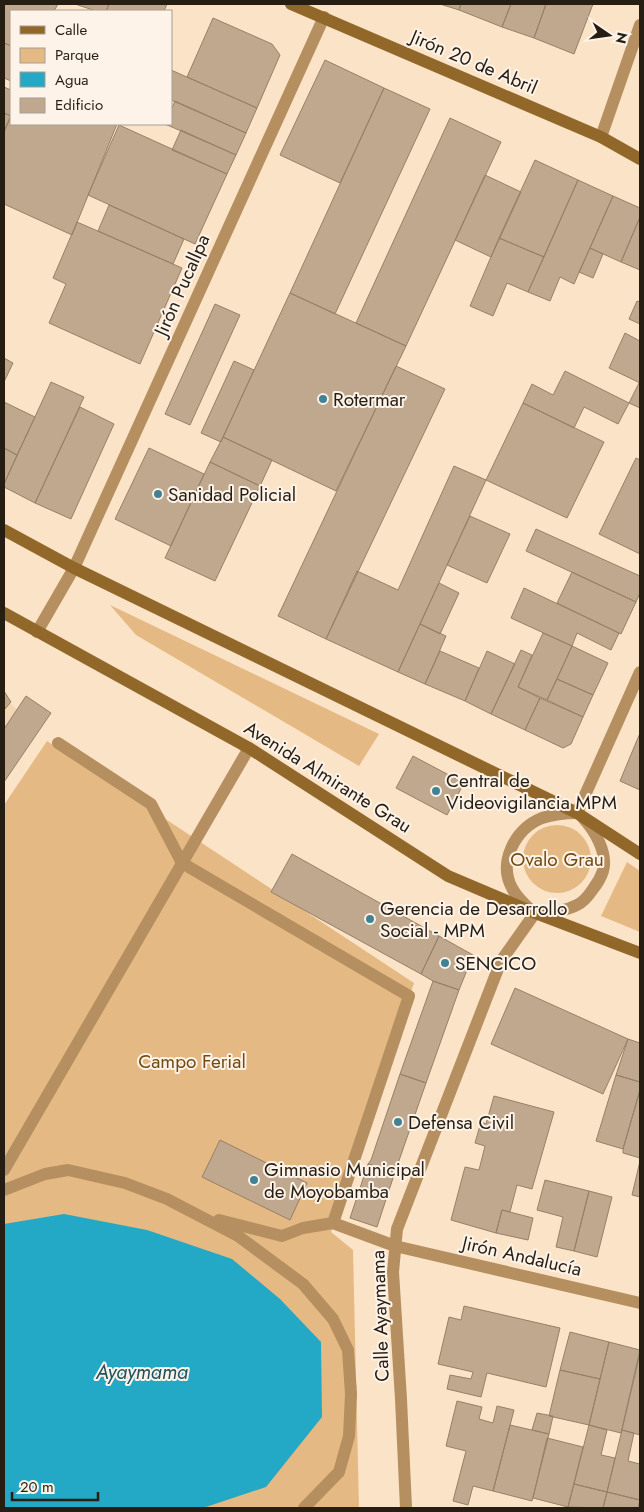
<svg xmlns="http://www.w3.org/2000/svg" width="644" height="1512" viewBox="0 0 644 1512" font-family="Jost,sans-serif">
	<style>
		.built { fill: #f3d7b4 }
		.green { fill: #e5b983 }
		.water { fill: #23a8c6 }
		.building { fill: #bfa88d; stroke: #968166 }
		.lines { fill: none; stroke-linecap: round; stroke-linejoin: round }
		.street { stroke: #b58f60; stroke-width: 12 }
		.secondary { stroke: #92672a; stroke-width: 12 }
		.poi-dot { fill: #418395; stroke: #fdf3e8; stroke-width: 2 }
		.labels { text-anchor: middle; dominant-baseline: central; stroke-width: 4; stroke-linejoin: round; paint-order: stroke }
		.street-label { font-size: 19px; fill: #261e13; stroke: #fdf3e8 }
		.poi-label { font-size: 19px; fill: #261e13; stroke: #fdf3e8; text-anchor: start }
		.park-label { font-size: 19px; fill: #714b12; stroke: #fdf3e8 }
		.water-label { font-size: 20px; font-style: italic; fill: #1f525f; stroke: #fdf3e8 }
	</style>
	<rect width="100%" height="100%" fill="#fbe3c7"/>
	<path class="built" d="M4 698 30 721 4 760Z"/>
	<path class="green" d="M110 605 379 734 359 766 136 635Z
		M47 741 414 983 331 1232 353 1250 359 1508H4V805Z
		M523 859a34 34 0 1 1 68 0a34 34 0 1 1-68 0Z
		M627 862 640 871V932L601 916Z"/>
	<path class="water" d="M64 1214 147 1230 232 1259 280 1299 321 1342 322 1417 266 1487 203 1508H4V1224Z"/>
	<path class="building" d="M4 4H58L54 11H11V46L4 43Z
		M75 4H109L106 11H96Z
		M109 4H167L164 11H106Z
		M440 4H461L459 10Z
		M461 4H511L502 27 459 10Z
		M511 4H546L534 38 502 27Z
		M546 4H593L574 54 534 38Z
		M213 18 272 44 280 55 257 108 187 77Z
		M4 43 11 46V81L4 78Z
		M325 60 384 88 340 183 280 155Z
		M171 70 257 108 246 133 171 100Z
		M4 87 11 90V116L4 113Z
		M384 88 430 109 335 314 290 293Z
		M175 101 246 133 236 155 165 124H171V110Z
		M4 113 11 116 4 132Z
		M11 115V124H117L72 235 4 204V132Z
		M450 118 501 142 406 346 356 323Z
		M119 125 227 174 195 244 88 195Z
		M181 130 236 155 227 174 172 150Z
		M535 160 578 180 544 257 499 238Z
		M485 175 521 192 491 257 455 240Z
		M578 180 613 196 574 284 560 277 550 301 528 292Z
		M613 196 640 208V217L621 262 590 248Z
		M109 205 184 239 173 264 98 231Z
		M640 217V270L621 262Z
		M77 222 182 268 140 364 49 323 66 284 53 278Z
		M499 238 544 257 528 292 507 283 493 316 470 306Z
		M590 248 603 254 593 278 579 272Z
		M290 293 406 346 336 491 223 437Z
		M637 301 640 302V324L629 319Z
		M215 304 240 315 190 425 165 414Z
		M625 333 640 341V383L609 368Z
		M4 358 13 363 4 382Z
		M234 361 254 370 221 442 201 433Z
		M396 366 445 389 326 639 278 616Z
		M565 371 629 403 618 424 584 407 574 428 523 403 532 384 553 395Z
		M51 382 84 397 35 503 4 487V484Z
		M639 383H640V408L629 403Z
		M4 402 35 417 17 455 4 448Z
		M523 403 604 442 567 518 486 480Z
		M80 407 114 424 71 519 35 503Z
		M223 437 272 460 260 486 210 462Z
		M4 448 17 455 4 484Z
		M149 448 204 474 171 546 115 519Z
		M636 458 640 460V554L599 534Z
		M210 462 260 486 215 581 165 558Z
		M454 466 486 480 398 672 326 639 357 571 398 590Z
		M470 516 510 534 487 583 447 565Z
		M536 529 640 576V593L636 602 526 551Z
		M572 572 636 602 621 634 557 603Z
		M439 583 459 593 440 634 420 624Z
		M524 588 619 633 611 650 577 633 572 646 511 618Z
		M420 624 446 636 425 684 398 672Z
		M543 633 572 646 547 700 518 687Z
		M572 646 608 663 593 695 557 679Z
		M521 650 532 655 518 687 540 698 525 730 491 714Z
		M440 651 479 668 465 701 425 684Z
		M487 651 515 664 491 714 465 701Z
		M557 679 593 695 583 717 547 700Z
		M4 691 11 702 4 710Z
		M26 696 51 713 4 782V729Z
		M540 698 583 717 571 744 563 748 525 730Z
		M640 733V790L620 781Z
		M413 756 464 783 447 815 396 788Z
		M292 854 439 936 421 974 271 892Z
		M439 936 473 955 459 990 433 981 421 974Z
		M433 981 459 990 426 1083 400 1074Z
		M515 988 628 1039 603 1094 491 1044Z
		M628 1039 640 1043V1082L616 1075Z
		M400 1074 426 1083 395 1172 368 1164 371 1160Z
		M616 1075 640 1082V1090L623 1149 596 1141Z
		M640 1090V1158L623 1153V1149Z
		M494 1096 554 1112 532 1189 517 1185 510 1212 502 1210 496 1233 451 1220 465 1167 479 1170 485 1146 475 1143 481 1122 486 1124Z
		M220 1140 307 1183 290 1220 202 1177Z
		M640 1161V1197L632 1195Z
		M368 1164 395 1172 377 1227 350 1218Z
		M545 1180 589 1191 574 1251 556 1247 563 1217 537 1210Z
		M589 1191 612 1197 597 1257 574 1251Z
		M502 1210 533 1218 528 1240 496 1233Z
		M464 1306 560 1328 546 1387 487 1373 481 1397 447 1389 450 1375 471 1379 473 1372 438 1364 449 1317 461 1320Z
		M570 1332 609 1342 600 1379 560 1370Z
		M609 1342 640 1350 621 1433 589 1425Z
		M640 1353V1435L622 1430Z
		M560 1370 600 1379 589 1425 549 1416Z
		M457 1401 482 1407 479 1419 493 1423 497 1406 514 1410 493 1491 473 1486 468 1505 453 1501 466 1451 446 1446Z
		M537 1413 553 1416 549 1434 532 1430Z
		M510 1425 549 1434 532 1501 493 1491Z
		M589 1425 607 1430 601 1455 615 1458 607 1492 574 1484Z
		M622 1430 634 1433 628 1461 640 1464V1500L607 1492Z
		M547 1438 583 1447 568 1507 533 1498Z
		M574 1484 607 1492 603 1508 568 1507Z
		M607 1492 640 1500 638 1508H603Z"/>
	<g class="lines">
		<path class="street" d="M601 137 640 25
			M37 632 74 568 324 17
			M58 743 151 804 182 863 409 996 333 1223
			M577 813 640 672
			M533 912C525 905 517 898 512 888 498 862 515 829 542 818 554 814 565 813 577 813
			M535 913C549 912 564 912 577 905 584 902 589 895 593 889 597 884 601 877 603 871 608 853 595 831 583 818
			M4 1170 249 748
			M4 1190 45 1174 68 1170 125 1183 167 1199 238 1236 303 1284 333 1319 348 1350 351 1394 349 1436 339 1472 304 1508
			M219 1220 282 1236 303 1228 333 1223 395 1246 640 1303
			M406 1508 401 1399 393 1272 397 1229 501 961 535 913"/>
		<path class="secondary" d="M291 4 601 137 640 159
			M4 530 74 568 577 813 640 854
			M4 613 249 748 448 876 535 913 640 953"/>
	</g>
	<g class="poi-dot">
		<circle cx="323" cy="399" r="5"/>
		<circle cx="158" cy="494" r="5"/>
		<circle cx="436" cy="791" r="5"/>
		<circle cx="370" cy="919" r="5"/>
		<circle cx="445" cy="963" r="5"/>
		<circle cx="398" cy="1122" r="5"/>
		<circle cx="254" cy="1180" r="5"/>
	</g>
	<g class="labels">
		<g class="street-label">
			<text transform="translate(474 62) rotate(23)">Jirón 20 de Abril</text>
			<text transform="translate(182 285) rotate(-66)">Jirón Pucallpa</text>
			<text transform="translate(328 777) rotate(32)">Avenida Almirante Grau</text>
			<text transform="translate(522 1256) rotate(13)">Jirón Andalucía</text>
			<text transform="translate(380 1316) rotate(-92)">Calle Ayaymama</text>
		</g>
		<g class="poi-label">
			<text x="333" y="399">Rotermar</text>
			<text x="168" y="494">Sanidad Policial</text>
			<text x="446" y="780">Central de<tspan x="446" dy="22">Videovigilancia MPM</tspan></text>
			<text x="380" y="908">Gerencia de Desarrollo<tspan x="380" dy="22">Social - MPM</tspan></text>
			<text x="455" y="963">SENCICO</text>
			<text x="408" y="1122">Defensa Civil</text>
			<text x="264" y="1169">Gimnasio Municipal<tspan x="264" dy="22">de Moyobamba</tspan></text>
		</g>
		<g class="park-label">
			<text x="557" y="859">Ovalo Grau</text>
			<text x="192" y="1061">Campo Ferial</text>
		</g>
		<g class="water-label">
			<text x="142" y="1372">Ayaymama</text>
		</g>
	</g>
	<rect width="644" height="1512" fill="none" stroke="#261e13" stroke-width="10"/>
	<rect x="10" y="10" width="162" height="115" fill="#fdf3e8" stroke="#a79e93"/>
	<rect x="20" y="26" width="25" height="8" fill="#92672a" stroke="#a79e93"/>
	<text x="55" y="35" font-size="15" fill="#261e13">Calle</text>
	<rect x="20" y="48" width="25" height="15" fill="#e5b983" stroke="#a79e93"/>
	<text x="55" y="60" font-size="15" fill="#261e13">Parque</text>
	<rect x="20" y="72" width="25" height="15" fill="#23a8c6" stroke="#a79e93"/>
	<text x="55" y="85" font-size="15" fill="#261e13">Agua</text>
	<rect x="20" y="98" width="25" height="15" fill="#bfa88d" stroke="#a79e93"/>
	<text x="55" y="110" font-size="15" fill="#261e13">Edificio</text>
	<g transform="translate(609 35) rotate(103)" stroke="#fdf3e8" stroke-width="4" paint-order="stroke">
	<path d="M0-4L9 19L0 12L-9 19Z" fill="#261e13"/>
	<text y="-8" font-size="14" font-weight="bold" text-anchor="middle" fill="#261e13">N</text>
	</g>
	<path d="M12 1492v8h86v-8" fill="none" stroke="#261e13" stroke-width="2.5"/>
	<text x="20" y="1492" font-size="15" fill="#261e13" stroke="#fdf3e8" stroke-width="4" paint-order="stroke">20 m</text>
</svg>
